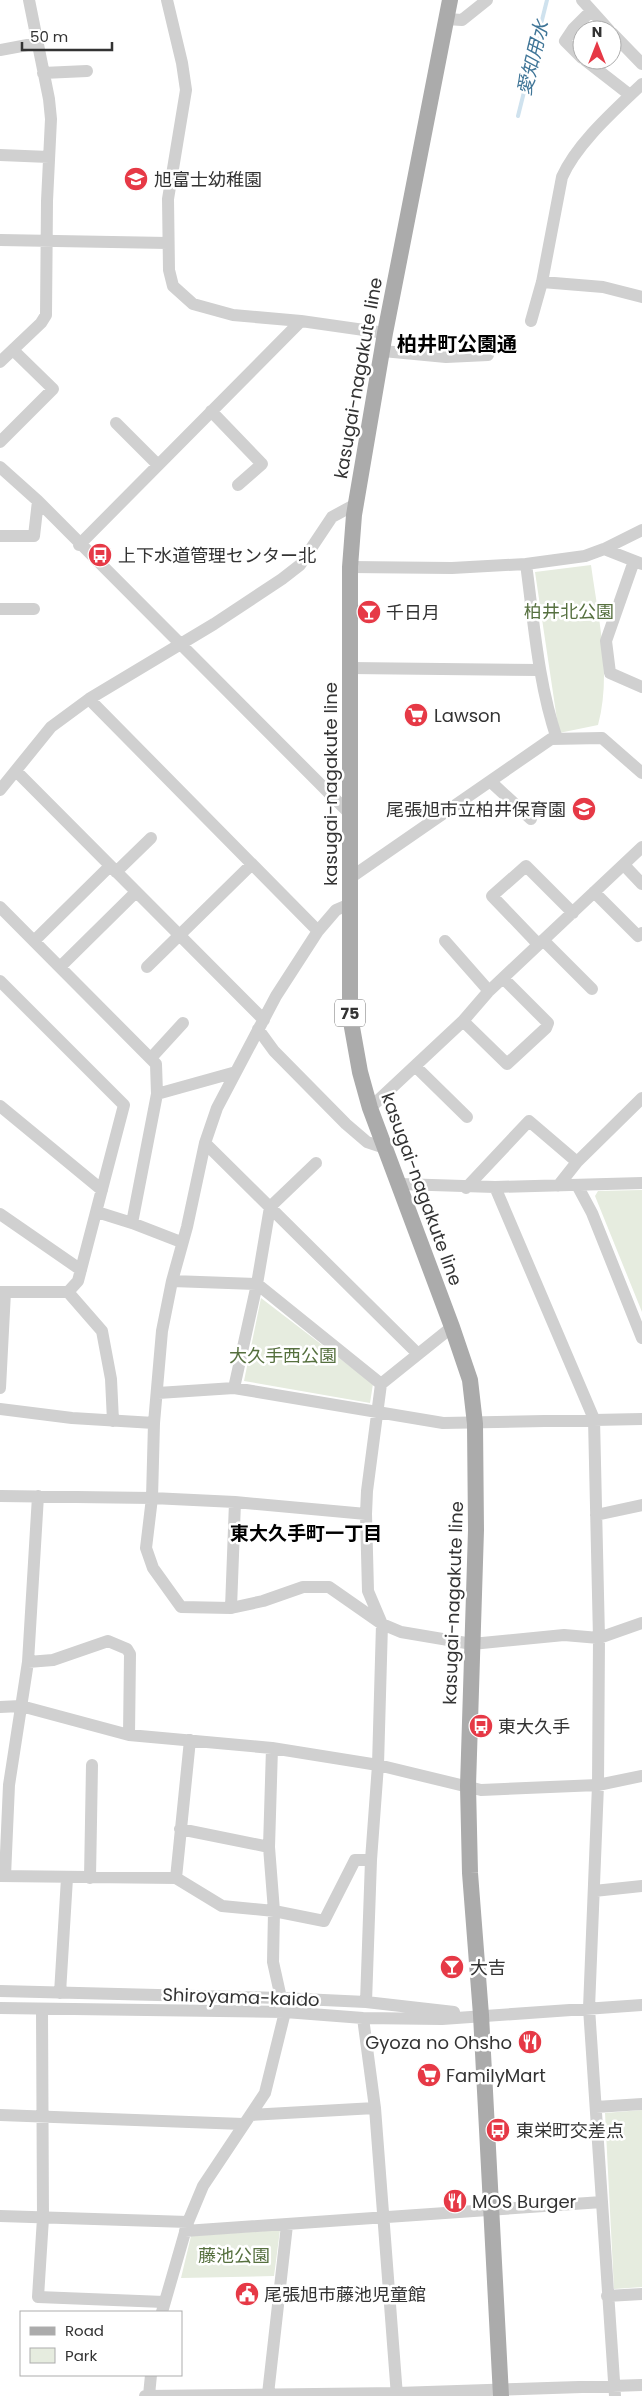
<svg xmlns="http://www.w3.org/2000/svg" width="642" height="2396" viewBox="0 0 642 2396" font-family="Poppins,'Noto Sans JP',sans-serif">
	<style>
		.green { fill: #e6ecdf }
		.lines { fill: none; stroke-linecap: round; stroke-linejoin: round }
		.stream { stroke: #cfe2ee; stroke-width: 4 }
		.minor { stroke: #d0d0d0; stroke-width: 12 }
		.major { stroke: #ababab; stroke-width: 16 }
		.labels { text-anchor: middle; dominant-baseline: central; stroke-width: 5; stroke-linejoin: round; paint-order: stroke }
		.shield { fill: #fff; stroke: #707070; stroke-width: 1 }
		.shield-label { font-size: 16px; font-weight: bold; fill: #333 }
		.poi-label { font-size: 18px; fill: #333; stroke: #fff; text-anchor: start }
		.street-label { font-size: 18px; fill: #333; stroke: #fff }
		.park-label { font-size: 18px; fill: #56703f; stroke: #fff }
		.water-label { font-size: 19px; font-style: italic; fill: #3f7597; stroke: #fff }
		.neighbourhood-label { font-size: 19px; font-weight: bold; fill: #000; stroke: #fff }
		.quarter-label { font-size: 20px; font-weight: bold; fill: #000; stroke: #fff }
	</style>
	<rect width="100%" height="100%" fill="#fff"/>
	<path class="green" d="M591 565C598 617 612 673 598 725L559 733 535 572Z
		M642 1190V1312L595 1196 598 1191Z
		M261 1298 373 1384 370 1403 244 1381Z
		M642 2110V2287L614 2289 605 2113Z
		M280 2230 274 2276 181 2278 191 2236Z"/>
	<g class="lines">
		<path class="stream" d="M518 116 547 0"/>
		<path class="minor" d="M167 0 182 63 186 90 168 199 169 270 173 286 193 304 233 315 301 321 385 333
			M582 0 609 30
			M447 19 462 20 487 0
			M612 33 642 64
			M0 50 38 43
			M582 58 565 41 573 29 591 11
			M585 60 630 95
			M43 73 87 71
			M0 155 49 157
			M0 240 168 243
			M542 282 603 287 642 297
			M531 321 542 282 562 177C577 143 615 110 642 84
			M383 351 446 357 488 355
			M0 362 41 323 46 315 47 201 51 119 49 99 29 0
			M211 411 262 464 238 485
			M116 423 158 465
			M0 442 53 389 13 350
			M0 467 38 501 350 814
			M0 536H34L38 501
			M79 545 301 321
			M604 549 642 564
			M634 561 606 641 610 673 642 687
			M526 564C534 623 538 683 557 739
			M350 567 452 568 526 564 585 556 604 549 642 530
			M0 609H34
			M350 668 540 670
			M89 699 318 931
			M16 771 264 1020
			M491 782 531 819
			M0 790 51 727 89 699 214 624 282 579 300 565 332 517 356 504
			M624 865 642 884
			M116 872 151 838
			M350 878 551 739 602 738 642 773
			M594 892 638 936 642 933
			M350 904 336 910 318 931 276 996 217 1108 205 1143 187 1227 172 1281 162 1331 154 1423 152 1498 146 1548 153 1568 181 1607 231 1608 263 1601 303 1587H329L382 1624 401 1632 472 1644 564 1635 599 1638 642 1623
			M0 907 156 1064 157 1094 132 1223
			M543 940 592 989
			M34 941 110 866
			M445 941 489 991
			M538 944 492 896 526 866 573 913
			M60 967 136 892
			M147 967 252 864
			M0 981 124 1105 78 1281 68 1292H0
			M463 1021 507 1064 546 1028 548 1023 503 978
			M258 1029 274 1051 346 1124 367 1142 385 1148
			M151 1058 183 1023
			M415 1066 467 1117
			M157 1094 236 1072
			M0 1106 102 1190
			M370 1108 463 1021 488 992 642 847
			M205 1143 417 1353
			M400 1184 495 1187 642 1183
			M577 1185 592 1213 642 1338
			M558 1186 577 1162 642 1098
			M495 1187 594 1419 599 1638 598 1785 589 2008 615 2396
			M466 1188 529 1121 577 1162
			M97 1212 132 1223 181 1242
			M0 1214 81 1270
			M172 1281 257 1284 381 1384
			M68 1292 102 1331 111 1379 113 1421
			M0 1388 5 1292
			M234 1388 257 1284 270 1207 316 1163
			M158 1393 234 1388 443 1423 642 1419
			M0 1409 72 1418 154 1423
			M0 1496 152 1498 235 1502 366 1514
			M596 1515 642 1505
			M231 1608 235 1502
			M28 1662 53 1660 108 1641 127 1649 130 1654 129 1735
			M0 1707 21 1706 129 1735 272 1748 378 1765 481 1790 598 1785 642 1776
			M272 1748 269 1847 274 1911 273 1962 281 1998
			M180 1829 269 1847
			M0 1876 176 1878 222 1906 274 1911 324 1921 355 1860H371
			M5 1876 9 1785 28 1662 38 1496
			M90 1878 92 1765
			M176 1878 190 1740
			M594 1891 642 1886
			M0 1991 281 1998 366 2002 454 2012
			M60 1993 67 1878
			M366 2002 371 1860 378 1765 382 1624 368 1591 366 1514 367 1491 381 1384 452 1327
			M0 2008 285 2012 363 2018 442 2019 642 2005
			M42 2009 43 2218 38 2297 164 2302
			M363 2018 375 2108 397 2396
			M596 2107 642 2104
			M0 2115 243 2124
			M251 2115 375 2108
			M0 2216 188 2222
			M185 2231 602 2202
			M607 2296 642 2294
			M162 2312 188 2222 203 2186 265 2093 285 2012
			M268 2394 287 2225
			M149 2395 151 2375
			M145 2396 397 2393 642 2385"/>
		<path class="major" d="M450 0 385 333 354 515 350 567V1016L360 1072 370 1108 452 1327 470 1380 475 1424 476 1530 468 1786 470 1873 481 2015 501 2396"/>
	</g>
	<defs>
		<g id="school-disc" transform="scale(1.25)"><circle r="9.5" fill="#e63946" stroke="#fff"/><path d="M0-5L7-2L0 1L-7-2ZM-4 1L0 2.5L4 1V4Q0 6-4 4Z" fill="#fff"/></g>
		<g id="bus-disc" transform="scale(1.25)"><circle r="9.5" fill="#e63946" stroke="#fff"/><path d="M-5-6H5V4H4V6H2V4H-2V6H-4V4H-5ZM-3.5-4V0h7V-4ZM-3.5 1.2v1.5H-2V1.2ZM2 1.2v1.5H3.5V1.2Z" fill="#fff"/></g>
		<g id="bar-disc" transform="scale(1.25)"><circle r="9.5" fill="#e63946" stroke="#fff"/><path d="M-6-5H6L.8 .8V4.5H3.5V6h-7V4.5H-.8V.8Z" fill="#fff"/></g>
		<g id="supermarket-disc" transform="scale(1.25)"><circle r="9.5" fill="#e63946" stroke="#fff"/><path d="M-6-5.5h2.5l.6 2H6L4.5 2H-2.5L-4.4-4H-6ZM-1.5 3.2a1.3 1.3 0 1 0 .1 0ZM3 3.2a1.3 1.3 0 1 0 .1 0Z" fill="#fff"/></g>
		<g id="restaurant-disc" transform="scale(1.25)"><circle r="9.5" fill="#e63946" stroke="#fff"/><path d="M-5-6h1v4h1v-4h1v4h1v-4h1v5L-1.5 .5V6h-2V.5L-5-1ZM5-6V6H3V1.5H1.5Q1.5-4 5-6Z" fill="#fff"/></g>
		<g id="civic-disc" transform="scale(1.25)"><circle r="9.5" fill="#e63946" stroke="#fff"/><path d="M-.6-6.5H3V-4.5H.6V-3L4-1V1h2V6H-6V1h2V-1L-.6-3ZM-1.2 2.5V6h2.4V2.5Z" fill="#fff"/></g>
	</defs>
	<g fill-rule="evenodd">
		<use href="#school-disc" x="136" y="179"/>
		<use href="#bus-disc" x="100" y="555"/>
		<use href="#bar-disc" x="369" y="612"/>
		<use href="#supermarket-disc" x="416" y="715"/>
		<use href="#school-disc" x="584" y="809"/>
		<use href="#bus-disc" x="481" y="1726"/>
		<use href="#bar-disc" x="452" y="1967"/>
		<use href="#restaurant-disc" x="530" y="2042"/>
		<use href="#supermarket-disc" x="429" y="2075"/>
		<use href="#bus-disc" x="498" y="2130"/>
		<use href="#restaurant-disc" x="455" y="2201"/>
		<use href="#civic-disc" x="247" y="2294"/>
	</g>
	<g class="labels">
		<rect class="shield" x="335" y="999.5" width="30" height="27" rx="4"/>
		<g class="shield-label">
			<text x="350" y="1013">75</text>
		</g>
		<g class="poi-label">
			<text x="154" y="179">旭富士幼稚園</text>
			<text x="118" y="555">上下水道管理センター北</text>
			<text x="386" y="612">千日月</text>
			<text x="434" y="715">Lawson</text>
			<text x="566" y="809" text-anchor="end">尾張旭市立柏井保育園</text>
			<text x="498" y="1726">東大久手</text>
			<text x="470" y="1967">大吉</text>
			<text x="512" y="2042" text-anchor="end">Gyoza no Ohsho</text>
			<text x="446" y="2075">FamilyMart</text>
			<text x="516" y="2130">東栄町交差点</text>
			<text x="472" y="2201">MOS Burger</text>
			<text x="264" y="2294">尾張旭市藤池児童館</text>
		</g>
		<g class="street-label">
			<text transform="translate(358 378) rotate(-80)">kasugai-nagakute line</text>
			<text transform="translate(330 784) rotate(-90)">kasugai-nagakute line</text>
			<text transform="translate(422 1189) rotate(70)">kasugai-nagakute line</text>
			<text transform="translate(453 1603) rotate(-88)">kasugai-nagakute line</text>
			<text transform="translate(241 1997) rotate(2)">Shiroyama-kaido</text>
		</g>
		<g class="park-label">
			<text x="569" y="611">柏井北公園</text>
			<text x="283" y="1355">大久手西公園</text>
			<text x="234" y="2255">藤池公園</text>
		</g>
		<g class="water-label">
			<text transform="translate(533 58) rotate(-76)">愛知用水</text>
		</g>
		<g class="neighbourhood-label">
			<text x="306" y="1533">東大久手町一丁目</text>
		</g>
		<g class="quarter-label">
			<text x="457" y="344">柏井町公園通</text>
		</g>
	</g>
	<rect x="20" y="2311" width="162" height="65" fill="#ffffff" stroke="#adadad"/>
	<rect x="30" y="2327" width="25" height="8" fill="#ababab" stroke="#adadad"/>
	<text x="65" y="2336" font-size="15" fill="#333333">Road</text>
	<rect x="30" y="2348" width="25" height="15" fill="#e6ecdf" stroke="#adadad"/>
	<text x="65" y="2361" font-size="15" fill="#333333">Park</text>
	<g transform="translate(597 45)"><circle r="24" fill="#ffffff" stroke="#adadad"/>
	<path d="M0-4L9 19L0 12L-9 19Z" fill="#e63946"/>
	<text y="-8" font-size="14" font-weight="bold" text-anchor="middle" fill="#333333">N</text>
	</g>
	<path d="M22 42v8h90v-8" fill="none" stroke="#333333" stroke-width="2.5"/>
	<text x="30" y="42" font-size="15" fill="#333333" stroke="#ffffff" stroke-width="4" paint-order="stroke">50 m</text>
</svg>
